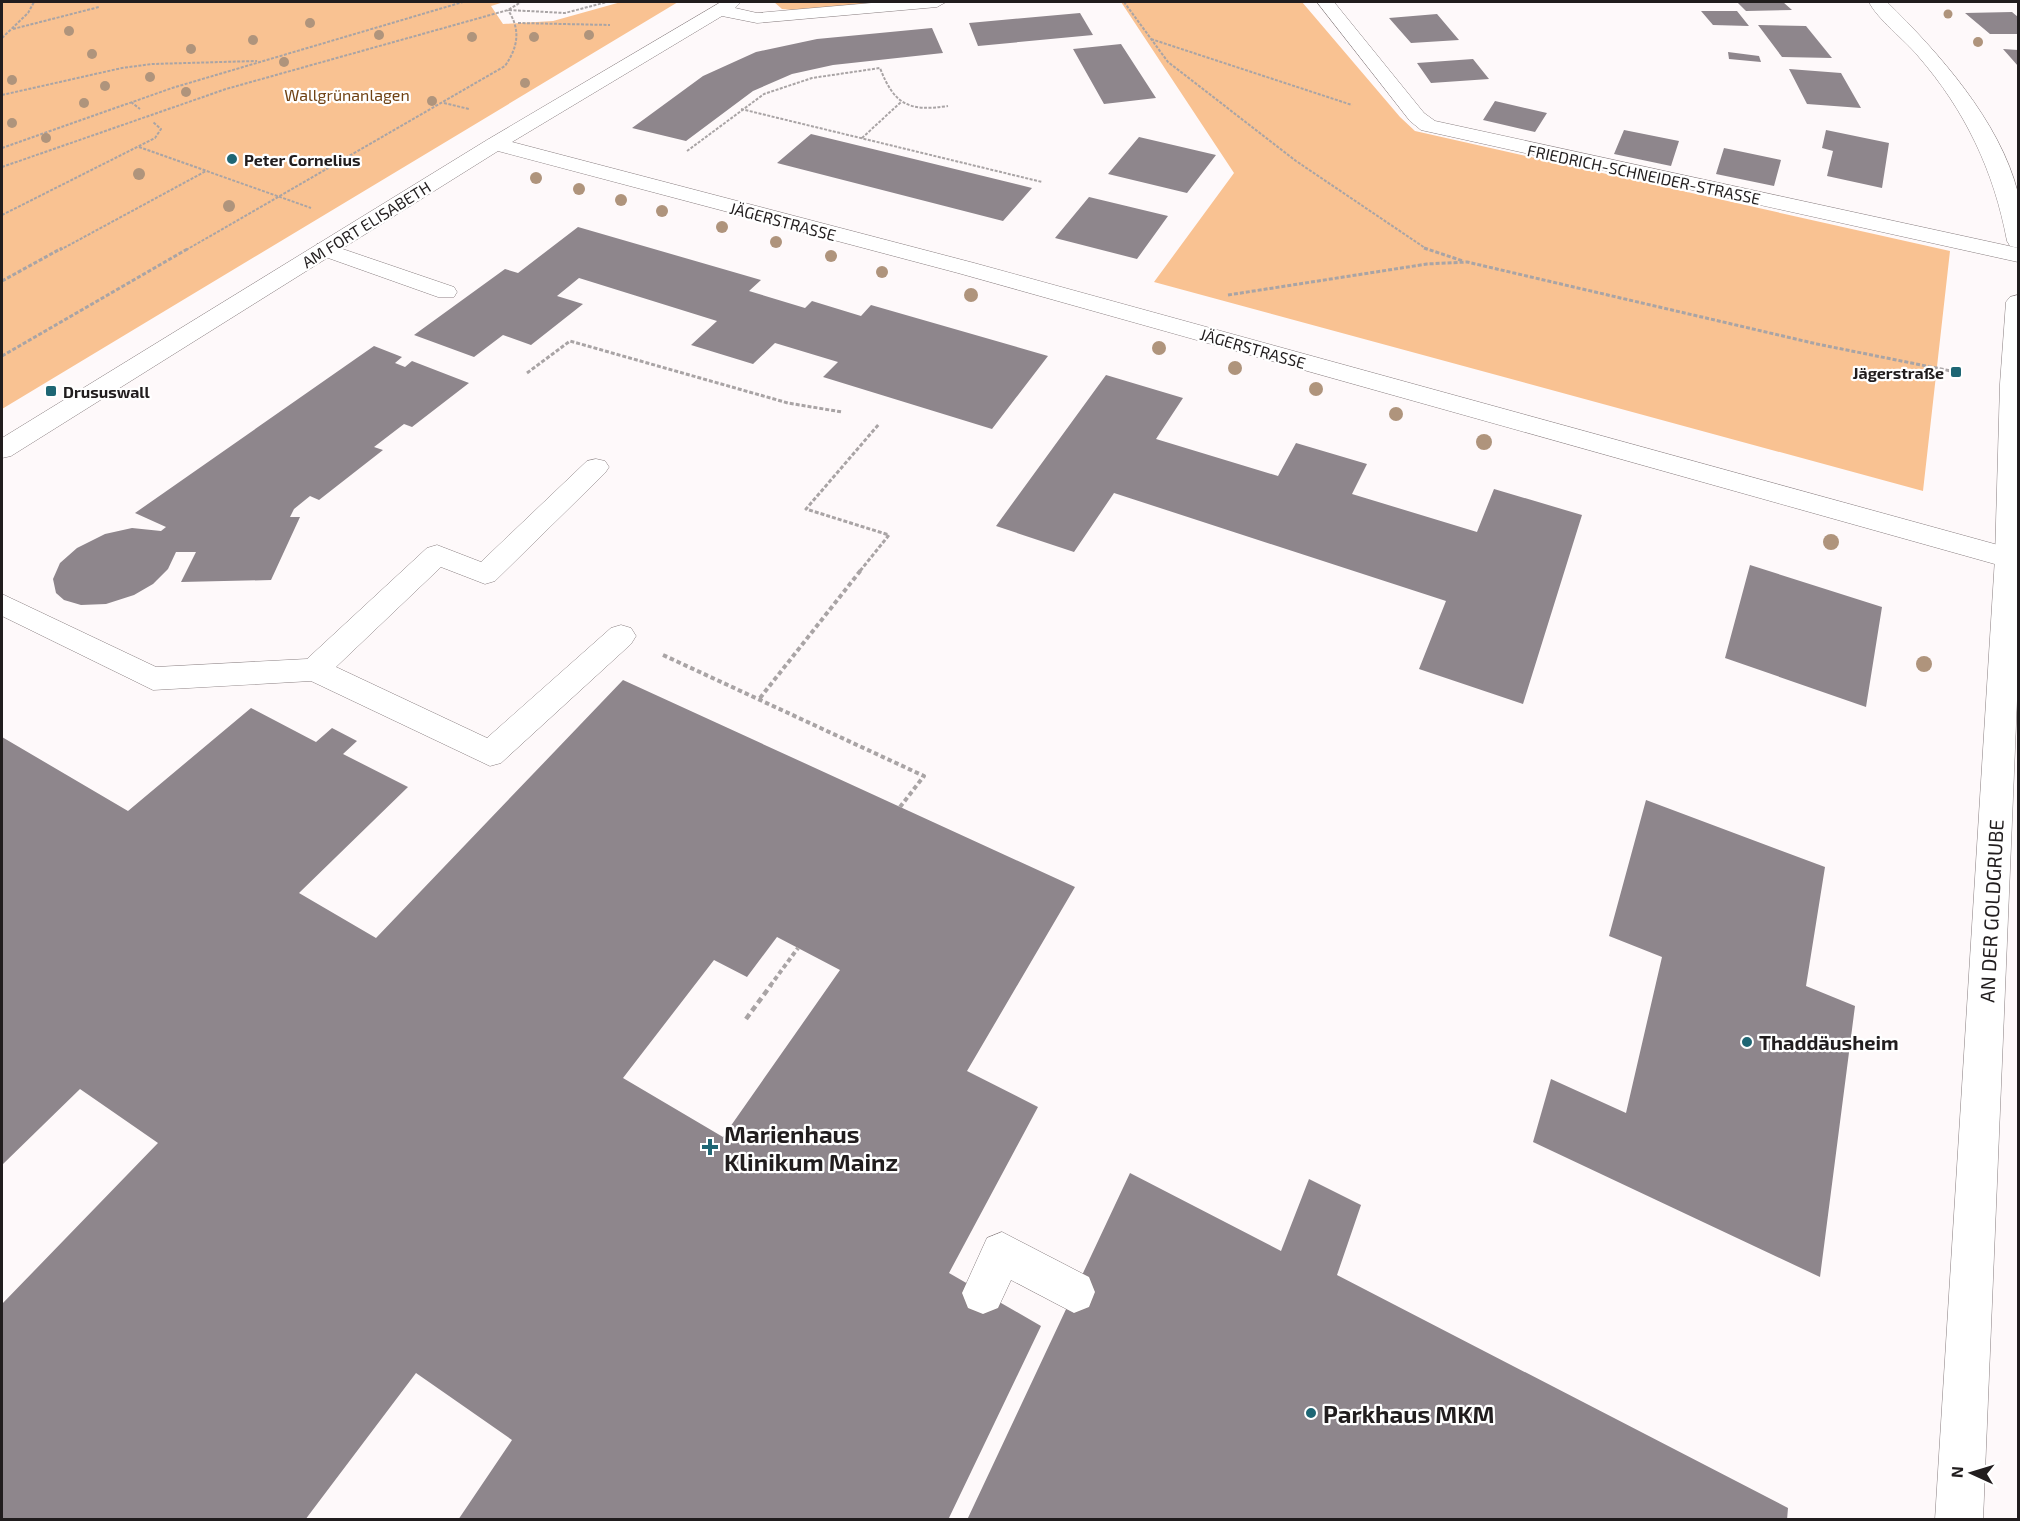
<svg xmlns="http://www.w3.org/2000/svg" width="2020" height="1521" viewBox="0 0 2020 1521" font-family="'Exo 2',sans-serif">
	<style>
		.green { fill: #f9c292 }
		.building { fill: #8e868c; fill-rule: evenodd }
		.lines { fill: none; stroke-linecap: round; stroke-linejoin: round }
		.lane-casing { stroke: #897f81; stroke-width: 1 }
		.street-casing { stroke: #897f81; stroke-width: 1 }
		.secondary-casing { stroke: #897f81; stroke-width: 1 }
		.path-far3 { stroke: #a9a4a5; stroke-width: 2; stroke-dasharray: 3 1.5; stroke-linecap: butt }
		.path-far2 { stroke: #a9a4a5; stroke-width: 3; stroke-dasharray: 4 2; stroke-linecap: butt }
		.path-far1 { stroke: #a9a4a5; stroke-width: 4; stroke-dasharray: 4.5 3; stroke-linecap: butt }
		.path { stroke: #a9a4a5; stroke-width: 4.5; stroke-dasharray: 6 4; stroke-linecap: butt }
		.lane { fill: #fff; fill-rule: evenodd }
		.street { fill: #fff; fill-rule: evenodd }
		.secondary { fill: #fff; fill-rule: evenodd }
		.tree { fill: #af947c }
		.poi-dot { fill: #1e6674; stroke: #fff; stroke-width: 2 }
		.labels { text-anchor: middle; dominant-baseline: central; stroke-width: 4.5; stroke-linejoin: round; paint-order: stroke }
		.far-park-label { font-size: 16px; fill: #6f4214; stroke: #fff }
		.far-poi-label { font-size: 16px; font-weight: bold; fill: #211d1e; stroke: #fff; text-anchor: start }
		.far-street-label { font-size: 16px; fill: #211d1e; stroke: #fff }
		.street-label { font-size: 20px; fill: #211d1e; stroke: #fff }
		.poi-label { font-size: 20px; font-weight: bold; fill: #211d1e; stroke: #fff; text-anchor: start }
		.near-poi-label { font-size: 24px; font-weight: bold; fill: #211d1e; stroke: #fff; text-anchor: start }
	</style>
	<rect width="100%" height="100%" fill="#fef9fa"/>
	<path class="green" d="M2 2H504L491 6 503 24 553 21 621 2H678L2 409Z
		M774 2H887L793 10 782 9Z
		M1121 2H1302L1400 117 1415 131 1950 251 1923 491 1154 282 1234 173Z"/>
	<path class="building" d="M1737 2H1783L1792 10 1746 11Z
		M1701 11H1737L1749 26 1713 25Z
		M2012 12 2018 17V34H1990L1965 13Z
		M1080 13 1093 35 978 46 969 23Z
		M1437 14 1459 40 1411 43 1389 18Z
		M1758 25 1806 26 1832 58 1782 57Z
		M932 28 943 53 833 65 792 74 753 91 686 141 632 128 703 76 756 52 817 39Z
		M1121 44 1156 98 1104 104 1073 49Z
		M2003 49 2018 50V66Z
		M1728 52 1759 56 1761 62 1729 59Z
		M1473 59 1489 79 1431 83 1417 63Z
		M1789 69 1841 73 1861 108 1807 104Z
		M1495 101 1547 113 1535 132 1483 120Z
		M1624 130 1679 141 1671 166 1614 154Z
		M1826 130 1889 143 1882 188 1827 176 1833 151 1822 148Z
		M811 134 918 160 1032 188 1003 221 777 163Z
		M1139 137 1216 155 1187 193 1108 174Z
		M1724 148 1781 160 1774 186 1716 174Z
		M1089 197 1168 216 1137 259 1055 238Z
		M578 227 761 280 749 291 805 308 812 301 861 316 871 305 1048 356 992 429 823 377 838 362 775 343 753 364 691 345 717 321 579 278 557 296 583 304 531 345 503 335 474 357 414 335 505 269 518 273Z
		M374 346 402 357 395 363 405 367 412 361 469 383 412 427 404 424 374 447 383 450 319 500 310 496 294 509 290 517H300L271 580 181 582 196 552H176L168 569 153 584 134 595 106 604 81 605 64 600 56 593 53 579 60 563 77 548 105 534 132 528 161 531 166 527 135 513Z
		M1106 375 1183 398 1156 439 1278 476 1296 443 1367 464 1352 494 1477 532 1494 489 1582 515 1523 704 1419 669 1446 601 1114 493 1074 552 996 526Z
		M1750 565 1882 607 1866 707 1725 658Z
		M623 680 1075 887 967 1071 1038 1107 949 1273 1041 1326 948 1520H458L512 1440 416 1373 305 1520H2V1304L158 1143 80 1089 2 1165V737L128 811 251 708 316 742 332 728 357 741 343 754 408 787 299 893 376 938ZM777 937 840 970 723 1137 623 1078 714 960 747 977Z
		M1646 800 1825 867 1806 986 1855 1006 1820 1277 1533 1142 1551 1079 1626 1113 1662 957 1609 936Z
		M1130 1173 1281 1251 1309 1179 1361 1205 1337 1275 1788 1508 1787 1520H967Z"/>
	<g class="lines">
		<g class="lane-casing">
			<path id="lane" d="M325 243 454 287 457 292 454 297H438L317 254 314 249 317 244Z
				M596 459 605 461 609 467 605 473 495 581 485 584 441 567 336 667 487 738 611 628 621 625 631 628 636 636 631 644 501 763 490 766 311 681 153 690 2 616V594L156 667 307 659 427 548 437 545 481 562 587 461Z
				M1002 1232 1089 1277 1095 1292 1089 1307 1074 1313 1011 1280 998 1308 983 1314 968 1308 962 1293 987 1238Z"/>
		</g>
		<g class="street-casing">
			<path id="street" d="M721 2H741L735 8 757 13 883 2H946L937 7 757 23 722 16 512 142 974 263 2009 548 2018 551V565L2009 568 958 273 498 151 11 456 2 458V438L487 140Z
				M1317 2H1334L1424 113 1435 121 2018 248V262L1421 130 1410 121Z"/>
		</g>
		<g class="secondary-casing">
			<path id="secondary" d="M1869 2H1887C1938 52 2000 121 2018 193 2020 209 2018 230 2018 248L2010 246 2007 241C1994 171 1965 110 1918 56 1905 40 1877 19 1869 2Z
				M2018 295V676L1983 1520H1935L1995 558 2000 384 2006 302 2010 297Z"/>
		</g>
		<path class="path-far3" d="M1124 2 1168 62 1296 161 1428 250
			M509 10 565 13 607 2
			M518 23 610 25
			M13 29 99 7
			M2 38 28 13 34 2
			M1151 39 1352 105
			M2 95 122 68 152 64 257 61
			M131 102 140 109
			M444 103 469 109
			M741 109 1042 182
			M862 138 901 102
			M139 147 311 208
			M2 148 172 88 463 2
			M687 151 764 94 812 78 880 68C894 104 908 112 948 106
			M2 167 226 89 508 10 521 2
			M2 215 155 138 161 129 153 122
			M60 250 206 171
			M186 250 505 66C518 47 521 30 508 10"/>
		<path class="path-far2" d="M1424 248 1463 261
			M2 281 62 248
			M1228 295 1427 264 1467 262 1817 344 1956 372
			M2 356 189 248
			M527 373 570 341 788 403 842 412
			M860 571 889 535 806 509 879 424"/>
		<path class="path-far1" d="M663 655 924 776 900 807
			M760 698 861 570
			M770 986 798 948"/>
		<path class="path" d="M746 1019 771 985"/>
		<use href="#lane" class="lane"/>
		<use href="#street" class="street"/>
		<use href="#secondary" class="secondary"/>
	</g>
	<g class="tree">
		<circle cx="1948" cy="14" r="4.5"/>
		<circle cx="310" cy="23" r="5"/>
		<circle cx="69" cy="31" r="5"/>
		<circle cx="379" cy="35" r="5"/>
		<circle cx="589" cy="35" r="5"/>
		<circle cx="472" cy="37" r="5"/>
		<circle cx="534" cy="37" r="5"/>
		<circle cx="253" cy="40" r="5"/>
		<circle cx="1978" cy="42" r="5"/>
		<circle cx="191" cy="49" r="5"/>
		<circle cx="92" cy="54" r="5"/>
		<circle cx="284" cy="62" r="5"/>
		<circle cx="150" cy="77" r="5"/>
		<circle cx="12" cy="80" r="5"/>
		<circle cx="525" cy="83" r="5"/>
		<circle cx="105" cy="86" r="5"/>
		<circle cx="186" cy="92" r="5"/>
		<circle cx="432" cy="101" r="5"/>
		<circle cx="84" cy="103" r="5"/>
		<circle cx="12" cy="123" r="5"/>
		<circle cx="46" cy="138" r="5"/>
		<circle cx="139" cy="174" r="6"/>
		<circle cx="536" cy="178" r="6"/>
		<circle cx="579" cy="189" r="6"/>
		<circle cx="621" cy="200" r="6"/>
		<circle cx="229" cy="206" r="6"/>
		<circle cx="662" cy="211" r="6"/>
		<circle cx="722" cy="227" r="6"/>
		<circle cx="776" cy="242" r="6"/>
		<circle cx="831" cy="256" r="6"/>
		<circle cx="882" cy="272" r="6"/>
		<circle cx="971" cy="295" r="7"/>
		<circle cx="1159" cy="348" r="7"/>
		<circle cx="1235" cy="368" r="7"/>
		<circle cx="1316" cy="389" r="7"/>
		<circle cx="1396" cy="414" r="7"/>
		<circle cx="1484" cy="442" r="8"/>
		<circle cx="1831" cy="542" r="8"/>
		<circle cx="1924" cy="664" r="8"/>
	</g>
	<g class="poi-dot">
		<circle cx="232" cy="159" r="6"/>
		<rect x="1950" y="366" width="12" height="12" rx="3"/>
		<rect x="45" y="385" width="12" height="12" rx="3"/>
		<circle cx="1747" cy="1042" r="6"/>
		<path d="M707 1138h6v6h6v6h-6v6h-6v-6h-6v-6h6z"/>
		<circle cx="1311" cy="1413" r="6"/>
	</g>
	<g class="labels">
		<g class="far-park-label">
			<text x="347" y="94">Wallgrünanlagen</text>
		</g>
		<g class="far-poi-label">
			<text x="244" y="159">Peter Cornelius</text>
			<text x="1944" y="372" text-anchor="end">Jägerstraße</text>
			<text x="63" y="391">Drususwall</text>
		</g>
		<g class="far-street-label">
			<text transform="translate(1644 174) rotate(12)">FRIEDRICH-SCHNEIDER-STRASSE</text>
			<text transform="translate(783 221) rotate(15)">JÄGERSTRASSE</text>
			<text transform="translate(366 224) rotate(-32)">AM FORT ELISABETH</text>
			<text transform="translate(1253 348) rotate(16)">JÄGERSTRASSE</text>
		</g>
		<g class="street-label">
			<text transform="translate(1991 911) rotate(-87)">AN DER GOLDGRUBE</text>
		</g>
		<g class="poi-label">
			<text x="1759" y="1042">Thaddäusheim</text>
		</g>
		<g class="near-poi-label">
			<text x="724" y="1133">Marienhaus<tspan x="724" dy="28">Klinikum Mainz</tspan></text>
			<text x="1323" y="1413">Parkhaus MKM</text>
		</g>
	</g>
	<rect width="2020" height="1521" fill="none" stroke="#211d1e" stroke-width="6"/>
	<g transform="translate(1972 1473) rotate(274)" stroke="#ffffff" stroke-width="4.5" paint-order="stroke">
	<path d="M0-4.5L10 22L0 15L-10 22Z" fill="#211d1e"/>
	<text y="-9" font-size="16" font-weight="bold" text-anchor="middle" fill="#211d1e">N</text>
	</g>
</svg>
